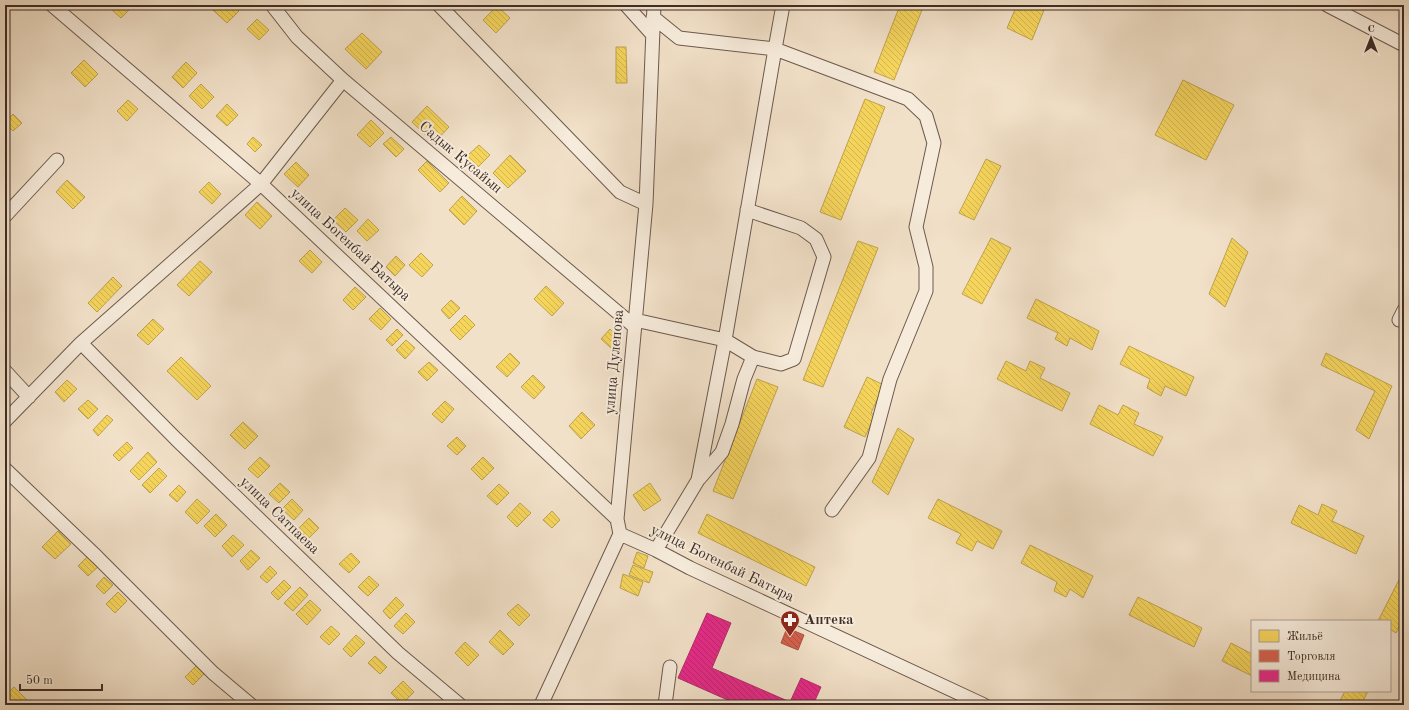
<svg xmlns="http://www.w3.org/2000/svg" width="1409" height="710" viewBox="0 0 1409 710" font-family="'Old Standard TT',serif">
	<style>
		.homes { fill: url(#homes-back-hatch); stroke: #bfa34c }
		.shops { fill: url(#shops-back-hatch); stroke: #a95141 }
		.health { fill: url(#health-back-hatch); stroke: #b52a6c }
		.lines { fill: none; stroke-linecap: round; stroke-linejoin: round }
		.minor-casing { stroke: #6c5a4f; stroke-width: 15 }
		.minor { stroke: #f7ecdc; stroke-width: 13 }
		.labels { text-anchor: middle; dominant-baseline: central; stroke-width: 4; stroke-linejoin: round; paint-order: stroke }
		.street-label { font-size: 15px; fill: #3f2d26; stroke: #f7ecdc }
		.poi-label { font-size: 15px; font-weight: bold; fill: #3f2d26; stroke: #f7ecdc; text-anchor: start }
	</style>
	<defs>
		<pattern id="homes-back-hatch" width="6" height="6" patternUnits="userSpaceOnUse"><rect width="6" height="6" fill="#f6d55c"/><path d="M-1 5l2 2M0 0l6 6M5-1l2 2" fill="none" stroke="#d4b750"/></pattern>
		<pattern id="shops-back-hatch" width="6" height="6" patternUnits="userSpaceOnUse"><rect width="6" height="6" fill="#d6604d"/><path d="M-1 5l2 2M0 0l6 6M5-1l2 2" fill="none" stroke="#af5040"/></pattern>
		<pattern id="health-back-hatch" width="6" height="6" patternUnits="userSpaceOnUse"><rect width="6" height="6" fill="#e7298a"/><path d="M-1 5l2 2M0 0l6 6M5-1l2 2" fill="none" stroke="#bd2471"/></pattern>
	</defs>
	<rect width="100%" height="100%" fill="#f2e1c9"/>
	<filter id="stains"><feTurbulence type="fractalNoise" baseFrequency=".005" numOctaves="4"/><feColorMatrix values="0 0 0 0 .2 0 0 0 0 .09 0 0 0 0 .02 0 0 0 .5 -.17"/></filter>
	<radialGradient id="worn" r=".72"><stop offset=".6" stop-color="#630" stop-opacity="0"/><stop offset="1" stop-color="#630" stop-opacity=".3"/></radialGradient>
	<path class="homes" d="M114 5H131L132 7 121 18 111 9Z
		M217 5H233L239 11 227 23 213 10Z
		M900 5H924L894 80 874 72Z
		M1017 5H1046L1032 40 1007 28Z
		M497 6 510 18 496 33 483 20Z
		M257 19 269 30 259 40 247 29Z
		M362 33 382 52 366 69 345 49Z
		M616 47H626L627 83H616Z
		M84 60 98 74 85 87 71 73Z
		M186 62 197 73 183 88 172 77Z
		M1183 80 1234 105 1206 160 1155 135Z
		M201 84 214 97 202 109 189 96Z
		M865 99 885 107 841 220 820 212Z
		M128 100 138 109 127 121 117 111Z
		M227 104 238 115 227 126 216 116Z
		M427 106 449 127 434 143 412 122Z
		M13 114 22 123 13 131 5 123Z
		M371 120 384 133 370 147 357 135Z
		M253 137 262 145 255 152 247 144Z
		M391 137 404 149 396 157 383 144Z
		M479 145 490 155 477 168 466 157Z
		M510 155 526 171 508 188 493 173Z
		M986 159 1001 166 974 220 959 213Z
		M427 161 449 183 440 192 418 170Z
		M296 162 309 175 298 187 284 174Z
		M67 180 85 197 73 209 56 192Z
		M209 182 221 194 212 204 199 192Z
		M462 196 477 211 464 225 449 210Z
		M257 202 272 216 260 229 245 215Z
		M345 208 358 220 346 232 333 220Z
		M368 219 379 230 367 241 357 231Z
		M991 238 1011 248 982 304 962 294Z
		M1232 238 1248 252 1225 307 1209 294Z
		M858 241 878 248 823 387 803 380Z
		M310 250 322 262 312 273 299 261Z
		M421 253 433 265 422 277 409 265Z
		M396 256 405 265 395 276 386 267Z
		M200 261 212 272 189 296 177 285Z
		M113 277 122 286 97 312 88 303Z
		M546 286 564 303 552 316 534 299Z
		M355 287 366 297 353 310 343 300Z
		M1036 299 1099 331 1092 350 1070 338 1067 346 1055 339 1058 333 1027 318Z
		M451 300 460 308 449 319 441 310Z
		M380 308 391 319 381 330 369 319Z
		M465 315 475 325 460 340 450 330Z
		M153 319 164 329 148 345 137 335Z
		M397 329 403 335 392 346 386 340Z
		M610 329 620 339 611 348 601 339Z
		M406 340 415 348 405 359 396 350Z
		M1129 346 1194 377 1186 396 1165 386 1161 396 1147 388 1150 379 1120 364Z
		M510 353 520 363 507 377 496 367Z
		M1326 353 1392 386 1369 439 1356 430 1375 391 1321 365Z
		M181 357 211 386 197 400 167 371Z
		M1006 361 1026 371 1030 361 1045 368 1040 378 1070 393 1062 411 997 379Z
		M429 362 438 370 427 381 418 372Z
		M533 375 545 387 534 399 521 387Z
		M867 377 884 385 871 413 875 415 865 437 844 427Z
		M757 379 778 387 733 499 713 491Z
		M67 380 77 389 64 402 55 392Z
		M88 400 98 409 88 419 78 409Z
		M445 401 454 409 442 423 432 414Z
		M1099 405 1118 415 1123 405 1139 413 1134 424 1163 437 1153 456 1090 424Z
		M582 412 595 425 581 439 569 426Z
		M107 415 113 420 98 436 93 430Z
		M243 422 258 436 245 449 230 435Z
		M898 428 914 439 888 495 872 482Z
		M457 437 466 446 457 455 447 446Z
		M127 442 133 448 119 461 113 455Z
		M148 452 157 462 139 480 130 471Z
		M260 457 270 466 258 478 248 469Z
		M483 457 494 468 482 480 471 469Z
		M159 468 167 476 150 493 142 485Z
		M280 483 290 492 279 503 269 494Z
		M650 483 661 500 644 511 633 495Z
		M499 484 509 493 497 505 487 496Z
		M179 485 186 492 177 502 169 495Z
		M197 499 210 511 197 524 185 512Z
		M292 499 303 510 294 520 282 509Z
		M938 499 1002 531 993 549 977 541 972 551 956 543 961 534 928 518Z
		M520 503 531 513 517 527 507 517Z
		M1322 504 1337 511 1332 521 1364 536 1356 554 1291 523 1299 505 1318 515Z
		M552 511 560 520 552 528 543 520Z
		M216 514 227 525 215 537 204 526Z
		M707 514 815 567 806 586 698 533Z
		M309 518 319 528 308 539 298 529Z
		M58 531 71 544 55 559 42 547Z
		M233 535 244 545 232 557 222 546Z
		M1030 545 1093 576 1083 598 1070 589 1066 597 1054 591 1057 582 1021 563Z
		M251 550 260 558 248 570 240 561Z
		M637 552 648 556 644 568 633 563Z
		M351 553 360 562 349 573 339 564Z
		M88 556 99 566 88 576 78 566Z
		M633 565 653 572 649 583 629 575Z
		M270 566 277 573 267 583 260 577Z
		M1404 570V616L1396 633 1390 629V621H1378Z
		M623 574 643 582 638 596 620 588Z
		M369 576 379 585 368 596 358 587Z
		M104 577 113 585 104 594 96 586Z
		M284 580 291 587 278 600 271 593Z
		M300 587 308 595 293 611 284 603Z
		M118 592 127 601 115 613 106 604Z
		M396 597 404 605 390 619 383 611Z
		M1138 597 1202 628 1194 647 1129 615Z
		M310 600 321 610 307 625 296 614Z
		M518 604 530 615 519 626 507 614Z
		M406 613 415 622 403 634 394 626Z
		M331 626 340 634 329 645 320 637Z
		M500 630 514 644 503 655 489 642Z
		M356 635 365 643 351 657 343 649Z
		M465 642 479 655 468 666 455 653Z
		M1231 643 1252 654V676L1222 661Z
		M375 656 387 667 380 674 368 663Z
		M196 666 204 674 193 685 185 677Z
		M403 681 414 692 402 704 391 693Z
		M14 687 29 702 26 705H8L5 702V696Z
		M1345 691H1368L1361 705H1338Z"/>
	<path class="shops" d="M787 628 804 635 798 650 781 643Z"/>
	<path class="health" d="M707 613 731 623 712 668 790 702 801 678 821 687 813 705H739L678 678Z"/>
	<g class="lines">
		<g class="minor-casing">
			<path id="minor" d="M52 5 261 184 617 519
				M272 5 297 37 343 80 635 327
				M439 5 620 192 646 204
				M626 5 652 34
				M1327 5 1404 45
				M653 17 679 38 775 49 908 99 926 116 934 143 916 227 926 267V291L890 379 869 458 832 510
				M5 216 57 160
				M635 320 725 340 753 357 781 364 794 359 824 257 816 239 801 228 747 210
				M1399 320 1404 310
				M81 343 176 439 398 653 460 705
				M5 371 29 397
				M5 421 81 343 261 184 343 80
				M5 469 97 557 213 673 251 705
				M699 479 722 452 732 424 744 379 753 357
				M620 534 656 550 690 568 984 705
				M656 550 698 480 725 340 775 49 783 5
				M541 705 620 534 617 519 646 204 654 5
				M665 705 670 667"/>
		</g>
		<use href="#minor" class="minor"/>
	</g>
	<defs>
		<g id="pharmacy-pin" transform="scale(1)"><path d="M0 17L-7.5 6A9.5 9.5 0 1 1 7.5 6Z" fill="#8f2418" stroke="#f7ecdc"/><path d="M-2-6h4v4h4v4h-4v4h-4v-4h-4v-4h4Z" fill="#fff"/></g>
	</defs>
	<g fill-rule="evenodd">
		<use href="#pharmacy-pin" x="790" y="620"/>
	</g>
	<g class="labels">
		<g class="street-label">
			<text transform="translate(460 158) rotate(40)">Садык Кусайын</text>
			<text transform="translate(350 245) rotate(43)">улица Богенбай Батыра</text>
			<text transform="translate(615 362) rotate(-85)">улица Дулепова</text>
			<text transform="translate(279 516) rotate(44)">улица Сатпаева</text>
			<text transform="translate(722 564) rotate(26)">улица Богенбай Батыра</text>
		</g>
		<g class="poi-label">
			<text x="804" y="620">Аптека</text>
		</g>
	</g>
	<rect width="1409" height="710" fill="none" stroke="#f2e1c9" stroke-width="20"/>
	<rect x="6" y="6" width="1397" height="698" fill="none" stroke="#3f2d26" stroke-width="2"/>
	<rect x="10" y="10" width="1389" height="690" fill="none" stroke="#3f2d26"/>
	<rect x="1251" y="620" width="140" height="72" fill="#f7ecdc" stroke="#ada093"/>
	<rect x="1259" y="630" width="20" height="12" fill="#f6d55c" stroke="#ada093"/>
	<text x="1287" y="640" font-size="12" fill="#3f2d26">Жильё</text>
	<rect x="1259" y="650" width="20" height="12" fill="#d6604d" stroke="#ada093"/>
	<text x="1287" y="660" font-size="12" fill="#3f2d26">Торговля</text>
	<rect x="1259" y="670" width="20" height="12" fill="#e7298a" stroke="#ada093"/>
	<text x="1287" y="680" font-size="12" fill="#3f2d26">Медицина</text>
	<g transform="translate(1371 38)" stroke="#f7ecdc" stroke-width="3" paint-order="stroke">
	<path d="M0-3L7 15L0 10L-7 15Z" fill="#3f2d26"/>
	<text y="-6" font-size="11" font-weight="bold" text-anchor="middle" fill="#3f2d26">С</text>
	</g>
	<path d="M20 684v6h82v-6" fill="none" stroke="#3f2d26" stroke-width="2"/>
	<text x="26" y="684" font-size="12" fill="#3f2d26" stroke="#f7ecdc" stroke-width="3" paint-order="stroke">50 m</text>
	<rect width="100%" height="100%" filter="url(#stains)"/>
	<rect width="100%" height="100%" fill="url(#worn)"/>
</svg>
